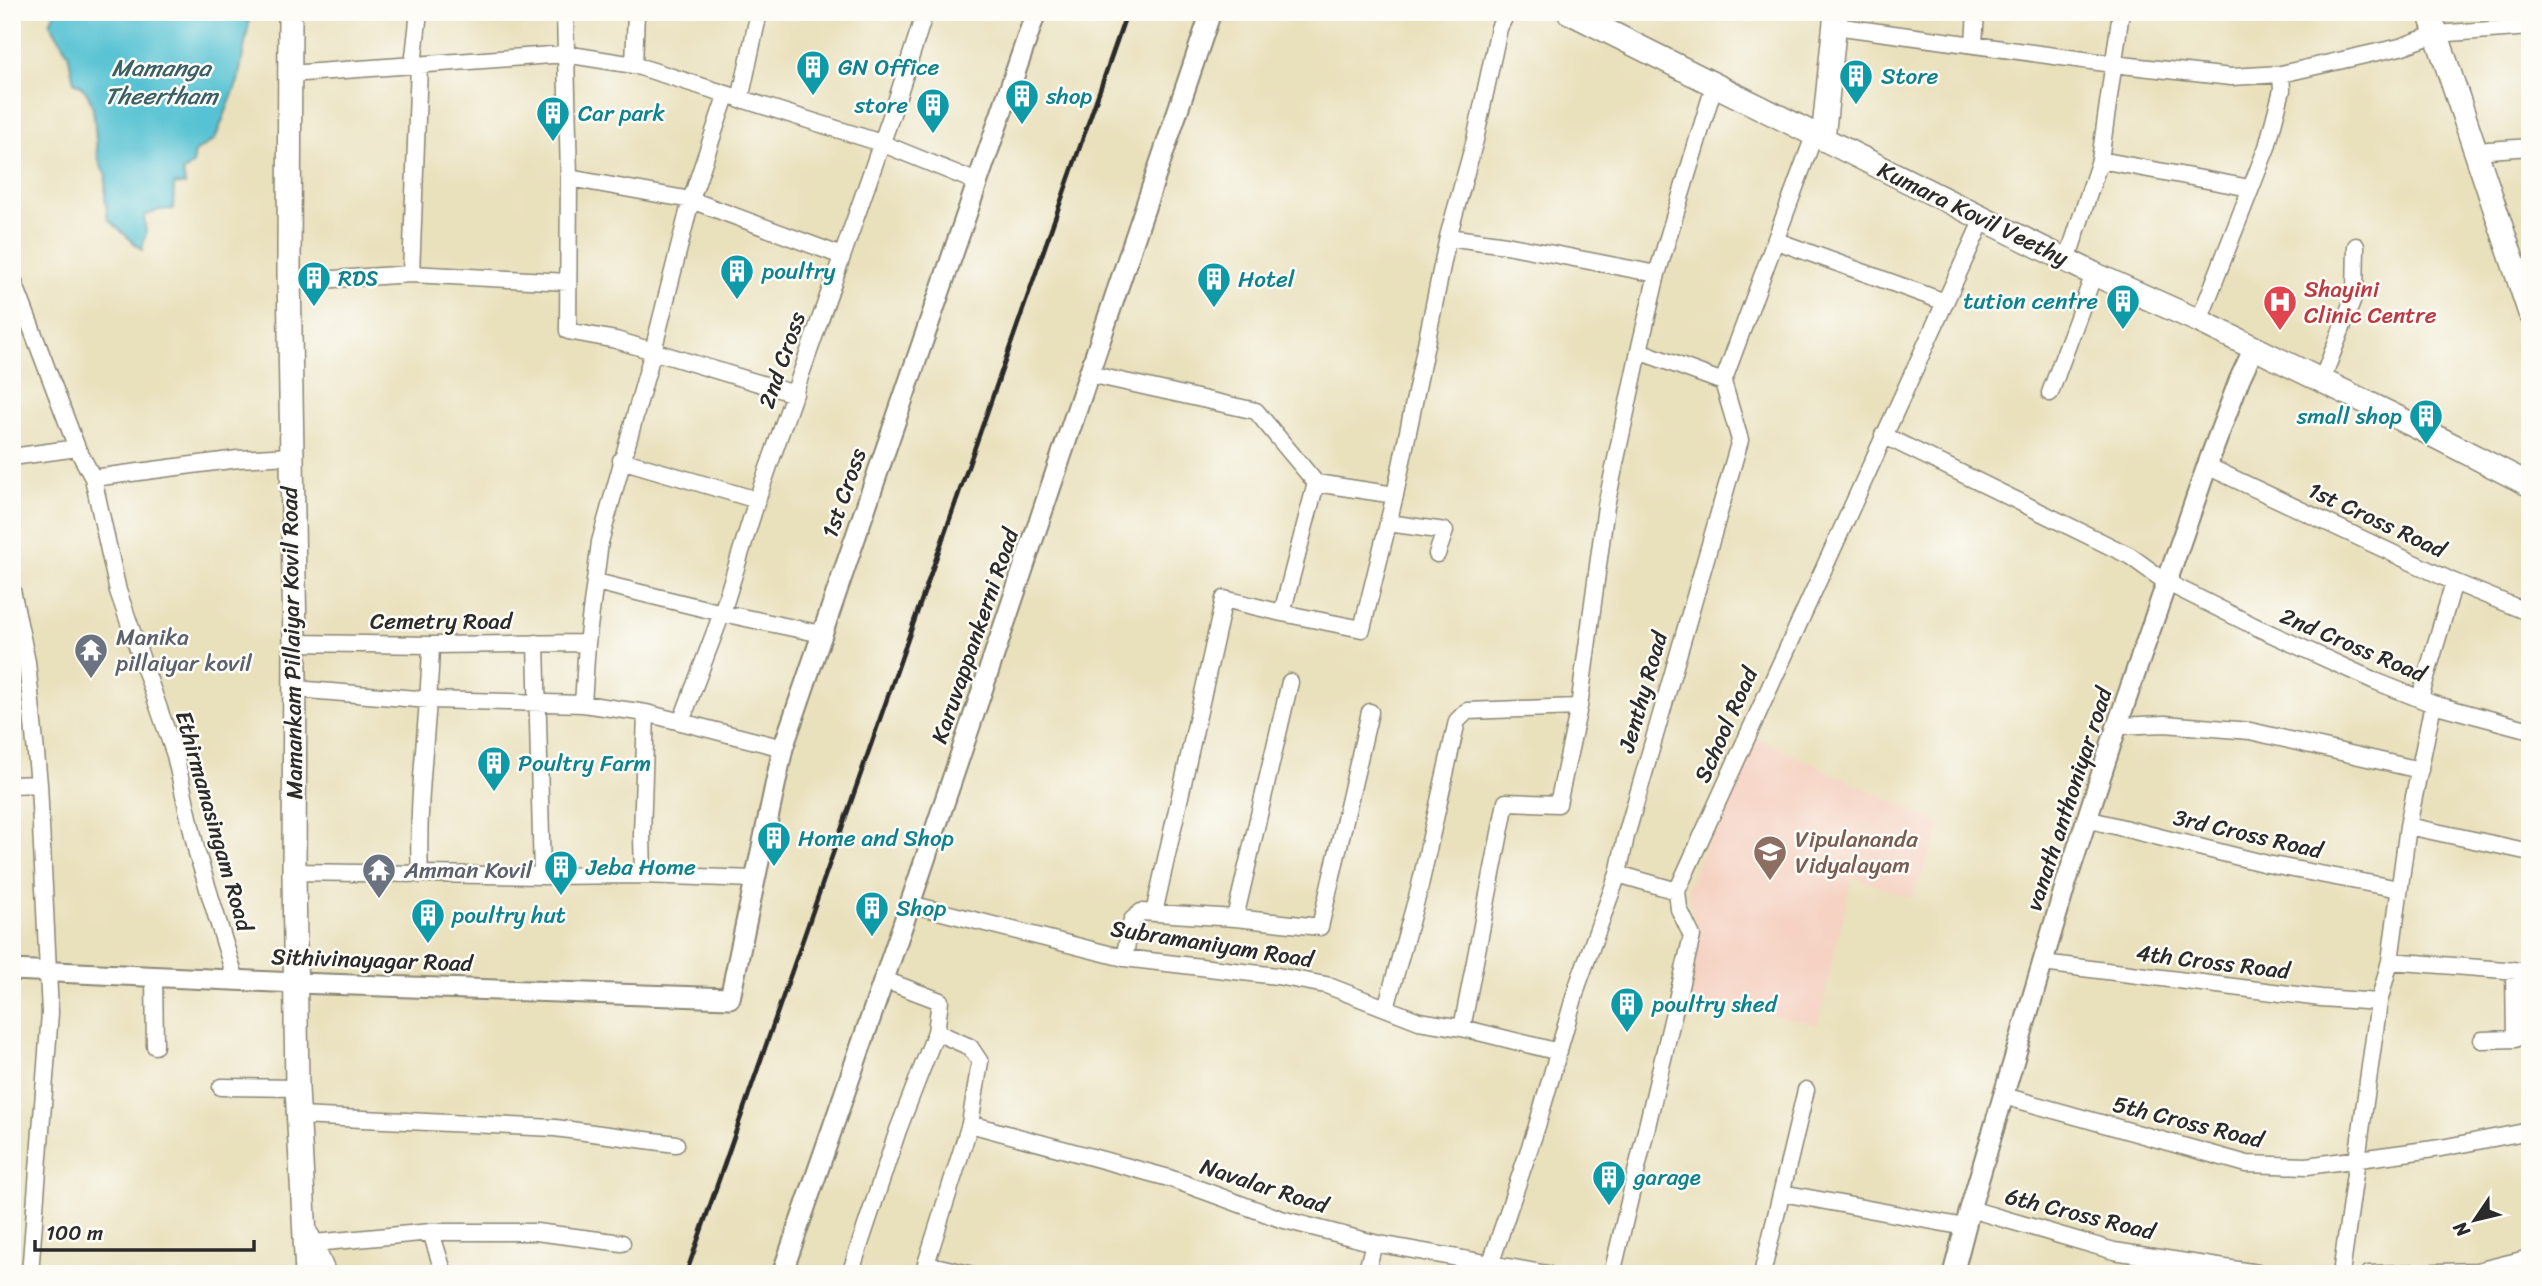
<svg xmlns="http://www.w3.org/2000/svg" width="2542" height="1286" viewBox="0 0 2542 1286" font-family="Sriracha,sans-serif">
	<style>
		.built { fill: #f5d2c2 }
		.water { fill: #57c2d3; stroke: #41767f; stroke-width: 2 }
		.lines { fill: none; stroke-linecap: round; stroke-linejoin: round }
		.minor-casing { stroke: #8a8674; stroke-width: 19 }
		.tertiary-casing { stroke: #8a8674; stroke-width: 23 }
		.secondary-casing { stroke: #8a8674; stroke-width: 26 }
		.minor { stroke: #fff; stroke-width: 16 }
		.tertiary { stroke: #fff; stroke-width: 19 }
		.secondary { stroke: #fff; stroke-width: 23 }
		.rail { stroke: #2b2b2b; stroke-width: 4.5 }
		.labels { text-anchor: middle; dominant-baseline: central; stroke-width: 5; stroke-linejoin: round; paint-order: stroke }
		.culture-label { font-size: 23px; fill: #0d838f; stroke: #fdfcf7; text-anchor: start }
		.street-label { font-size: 23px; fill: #2b2b2b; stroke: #fdfcf7 }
		.health-label { font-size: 23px; fill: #be3a42; stroke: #fdfcf7; text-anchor: start }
		.worship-label { font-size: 23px; fill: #5b616d; stroke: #fdfcf7; text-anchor: start }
		.education-label { font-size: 23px; fill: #785e54; stroke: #fdfcf7; text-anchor: start }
		.water-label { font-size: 24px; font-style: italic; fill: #3a6066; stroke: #fdfcf7 }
	</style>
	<rect width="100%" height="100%" fill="#fdfcf7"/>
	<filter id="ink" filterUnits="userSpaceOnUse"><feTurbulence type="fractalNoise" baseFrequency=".0143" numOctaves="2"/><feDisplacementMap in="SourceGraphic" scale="14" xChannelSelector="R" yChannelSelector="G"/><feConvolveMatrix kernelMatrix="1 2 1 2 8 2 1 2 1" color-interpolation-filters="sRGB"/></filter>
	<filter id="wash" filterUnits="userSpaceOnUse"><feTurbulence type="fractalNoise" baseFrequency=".00686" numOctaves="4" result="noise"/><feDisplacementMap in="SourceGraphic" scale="28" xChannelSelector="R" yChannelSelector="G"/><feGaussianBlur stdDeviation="1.57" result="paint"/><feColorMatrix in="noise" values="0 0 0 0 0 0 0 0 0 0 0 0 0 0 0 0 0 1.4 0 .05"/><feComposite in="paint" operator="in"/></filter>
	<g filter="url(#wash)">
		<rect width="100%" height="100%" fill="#e9e0bc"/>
		<path class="built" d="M1755 737 1943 825 1912 898 1852 877 1818 1024 1685 999 1697 935 1687 888Z"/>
		<path class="water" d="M55 12H251L238 81 215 139 195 152 193 164 183 172 185 185 174 184 173 209 159 210 144 216 146 233 142 250 108 219 105 198 106 175C86 148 107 97 74 82L68 53 50 23Z"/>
	</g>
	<g filter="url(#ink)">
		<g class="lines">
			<g class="minor-casing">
				<path id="minor" d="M565 12 569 178 568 331 616 340 795 394
					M1835 26 2113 64 2231 77 2281 74 2400 47 2436 34 2530 27
					M1974 44 1976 12
					M413 65 419 12
					M634 65 636 12
					M289 74 565 54 634 65 881 143 977 182
					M740 100 759 12
					M2475 151 2530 147
					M2100 160 2250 188
					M569 178 691 200 842 256
					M1448 237 1475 140 1499 28 1507 12
					M1777 241 1945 302
					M2067 260 2100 160 2121 12
					M411 274 419 65
					M12 277 77 448 93 478 118 591 175 755 197 853 236 980
					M289 282 411 274 568 282
					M2199 321 2267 147 2282 90 2281 74
					M1639 351 1723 382
					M1089 374 1256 411 1316 483 1282 613 1362 629 1395 495 1448 237 1506 245 1657 274
					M2322 380 2355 294 2356 246
					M2050 393 2094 274
					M1883 435 2130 556 2166 582 2254 626 2375 681 2433 704 2530 730
					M12 457 77 448
					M621 460 757 500
					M2207 466 2454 582 2530 613
					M93 478 238 459 291 456
					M1316 483 1395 495
					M1388 523 1445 531 1437 554
					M596 582 722 613 822 634
					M12 590 27 662 39 784 50 1013 30 1274
					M295 643 431 645 587 643
					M536 643 542 876
					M295 689 429 700 583 704 646 713 783 748
					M2420 698 2454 582
					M583 704 587 643 600 542 653 351 691 200 726 96
					M681 722 722 613 757 500 896 102 925 12
					M2117 726 2165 724 2250 731 2420 770
					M12 785 39 784
					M2087 819 2267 864 2399 889
					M2408 826 2530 852
					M294 872 542 876 643 875 754 879
					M1618 874 1677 891
					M420 875C416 798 429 722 431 645
					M643 875 642 835 646 713
					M910 904 1124 958 1277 976 1326 985 1419 1021 1462 1028
					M1154 913 1224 599 1282 613
					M1235 918 1290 682
					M1124 958 1132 920 1141 912 1235 918 1320 927 1370 712
					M2390 961 2530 972
					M2043 963 2321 998 2379 1002
					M154 976 155 1046
					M882 979 940 1001 936 1032 970 1047 980 1062 970 1124 926 1264
					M1386 1008 1419 890 1457 721 1467 711 1579 707
					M2482 1040 2515 1039 2514 970
					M1559 1052 1462 1028 1506 802 1558 804 1579 707 1606 506 1639 351 1657 274 1714 86
					M221 1087 297 1088
					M2004 1096 2247 1164 2307 1166 2441 1148 2530 1131
					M299 1116 555 1128 676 1144
					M970 1124 1169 1178 1281 1219 1374 1243 1547 1274
					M1782 1193 1965 1227
					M1970 1209 2114 1251 2264 1274
					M431 1232 444 1274
					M311 1235 328 1274
					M314 1243 431 1232H536L622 1243
					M850 1274 898 1130 936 1032
					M923 1274 926 1264 969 1274
					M1366 1274 1374 1243
					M1487 1274 1537 1126 1578 984 1618 874 1626 836 1740 440 1723 382 1814 136
					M1612 1274 1692 936 1679 909 1677 891 1983 219
					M1762 1274 1806 1090
					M2341 1274 2379 1002 2390 961 2408 826 2433 704
					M2369 1274 2477 1271 2530 1258"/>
			</g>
			<g class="tertiary-casing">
				<path id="tertiary" d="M12 970 297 983 730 998 783 748 1036 12
					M782 1274 910 904 1211 12
					M1953 1274 1970 1209 2067 880 2117 726 2207 466 2240 378 2254 348"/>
			</g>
			<g class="secondary-casing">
				<path id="secondary" d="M290 12 289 271 295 643 294 872 297 1088 307 1274
					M1569 12 2094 274 2199 321 2413 425 2530 485
					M2429 12 2530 313
					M1823 139 1836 12"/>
			</g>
			<use href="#minor" class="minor"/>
			<use href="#tertiary" class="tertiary"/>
			<use href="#secondary" class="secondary"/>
			<path class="rail" d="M686 1274 1127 12"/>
		</g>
	</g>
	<defs>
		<g id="building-pin" transform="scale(1.75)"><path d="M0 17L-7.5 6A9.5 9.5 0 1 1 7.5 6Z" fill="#0f9aa8" stroke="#fdfcf7"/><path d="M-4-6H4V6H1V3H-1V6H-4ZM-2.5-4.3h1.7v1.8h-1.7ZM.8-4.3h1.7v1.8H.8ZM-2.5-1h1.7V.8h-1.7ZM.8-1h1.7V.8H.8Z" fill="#fff"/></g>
		<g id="hospital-pin" transform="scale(1.75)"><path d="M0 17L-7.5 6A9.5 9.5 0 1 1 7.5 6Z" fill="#e0444e" stroke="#fdfcf7"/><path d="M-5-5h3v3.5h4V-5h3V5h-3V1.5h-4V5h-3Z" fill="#fff"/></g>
		<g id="temple-pin" transform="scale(1.75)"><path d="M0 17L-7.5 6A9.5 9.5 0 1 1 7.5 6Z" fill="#6b7280" stroke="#fdfcf7"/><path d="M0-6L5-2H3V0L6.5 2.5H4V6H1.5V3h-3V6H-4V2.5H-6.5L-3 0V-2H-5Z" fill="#fff"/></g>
		<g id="school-pin" transform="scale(1.75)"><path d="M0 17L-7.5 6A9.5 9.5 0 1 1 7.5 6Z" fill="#8d6e63" stroke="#fdfcf7"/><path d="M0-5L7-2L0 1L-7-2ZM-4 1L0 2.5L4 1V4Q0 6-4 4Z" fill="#fff"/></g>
	</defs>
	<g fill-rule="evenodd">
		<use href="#building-pin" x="813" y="67"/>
		<use href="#building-pin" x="1856" y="76"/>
		<use href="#building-pin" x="1022" y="96"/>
		<use href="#building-pin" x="933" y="105"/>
		<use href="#building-pin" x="553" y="113"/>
		<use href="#building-pin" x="737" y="271"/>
		<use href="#building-pin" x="314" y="278"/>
		<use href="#building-pin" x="1214" y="279"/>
		<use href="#building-pin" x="2123" y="301"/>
		<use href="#hospital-pin" x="2280" y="302"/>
		<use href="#building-pin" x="2426" y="416"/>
		<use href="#temple-pin" x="91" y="650"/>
		<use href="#building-pin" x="494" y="763"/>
		<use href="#building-pin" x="774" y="838"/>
		<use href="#school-pin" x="1770" y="852"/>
		<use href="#building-pin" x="561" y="867"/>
		<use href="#temple-pin" x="379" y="870"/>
		<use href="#building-pin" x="872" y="908"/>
		<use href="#building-pin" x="428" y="915"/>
		<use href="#building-pin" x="1627" y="1004"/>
		<use href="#building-pin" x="1609" y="1177"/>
	</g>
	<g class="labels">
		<g class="culture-label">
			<text x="838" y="67">GN Office</text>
			<text x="1881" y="76">Store</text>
			<text x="1046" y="96">shop</text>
			<text x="908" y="105" text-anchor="end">store</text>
			<text x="578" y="113">Car park</text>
			<text x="762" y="271">poultry</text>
			<text x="338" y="278">RDS</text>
			<text x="1238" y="279">Hotel</text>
			<text x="2098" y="301" text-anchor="end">tution centre</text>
			<text x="2402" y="416" text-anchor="end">small shop</text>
			<text x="518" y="763">Poultry Farm</text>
			<text x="798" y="838">Home and Shop</text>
			<text x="586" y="867">Jeba Home</text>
			<text x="896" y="908">Shop</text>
			<text x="452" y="915">poultry hut</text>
			<text x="1652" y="1004">poultry shed</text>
			<text x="1634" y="1177">garage</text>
		</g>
		<g class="street-label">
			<text transform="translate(1973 214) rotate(26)">Kumara Kovil Veethy</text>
			<text transform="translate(782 360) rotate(-71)">2nd Cross</text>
			<text transform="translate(844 493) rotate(-71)">1st Cross</text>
			<text transform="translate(2377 520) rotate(25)">1st Cross Road</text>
			<text x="441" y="621">Cemetry Road</text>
			<text transform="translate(975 636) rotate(-71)">Karuvappankerni Road</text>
			<text transform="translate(292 643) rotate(-91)">Mamankam Pillaiyar Kovil Road</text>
			<text transform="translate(2353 645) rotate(23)">2nd Cross Road</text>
			<text transform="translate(1643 692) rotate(-74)">Jenthy Road</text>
			<text transform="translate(1726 725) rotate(-66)">School Road</text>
			<text transform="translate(2069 799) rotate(-72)">vanath anthoniyar road</text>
			<text transform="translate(214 821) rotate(74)">Ethirmanasingam Road</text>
			<text transform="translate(2248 834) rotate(13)">3rd Cross Road</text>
			<text transform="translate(1212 944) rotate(9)">Subramaniyam Road</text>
			<text transform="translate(372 960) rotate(2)">Sithivinayagar Road</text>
			<text transform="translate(2213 962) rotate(7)">4th Cross Road</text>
			<text transform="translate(2188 1122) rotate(14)">5th Cross Road</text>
			<text transform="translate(1264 1186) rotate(18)">Navalar Road</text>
			<text transform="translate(2080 1214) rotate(14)">6th Cross Road</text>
		</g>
		<g class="health-label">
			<text x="2304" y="289">Shayini<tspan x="2304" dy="26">Clinic Centre</tspan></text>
		</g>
		<g class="worship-label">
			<text x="116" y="637">Manika<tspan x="116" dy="26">pillaiyar kovil</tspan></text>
			<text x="404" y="870">Amman Kovil</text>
		</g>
		<g class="education-label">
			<text x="1795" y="839">Vipulananda<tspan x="1795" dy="26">Vidyalayam</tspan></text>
		</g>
		<g class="water-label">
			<text x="161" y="68">Mamanga<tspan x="161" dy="28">Theertham</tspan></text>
		</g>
	</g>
	<rect width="2542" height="1286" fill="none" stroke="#fdfcf7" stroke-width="42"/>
	<g transform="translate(2475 1220) rotate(235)" stroke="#fdfcf7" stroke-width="5" paint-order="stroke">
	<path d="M0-5L12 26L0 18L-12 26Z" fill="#2b2b2b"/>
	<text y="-10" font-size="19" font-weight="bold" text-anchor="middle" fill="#2b2b2b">N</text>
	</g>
	<path d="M35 1240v10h219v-10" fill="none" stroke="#2b2b2b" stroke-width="3.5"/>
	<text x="46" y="1240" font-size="21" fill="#2b2b2b" stroke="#fdfcf7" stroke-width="5" paint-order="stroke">100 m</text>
</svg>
